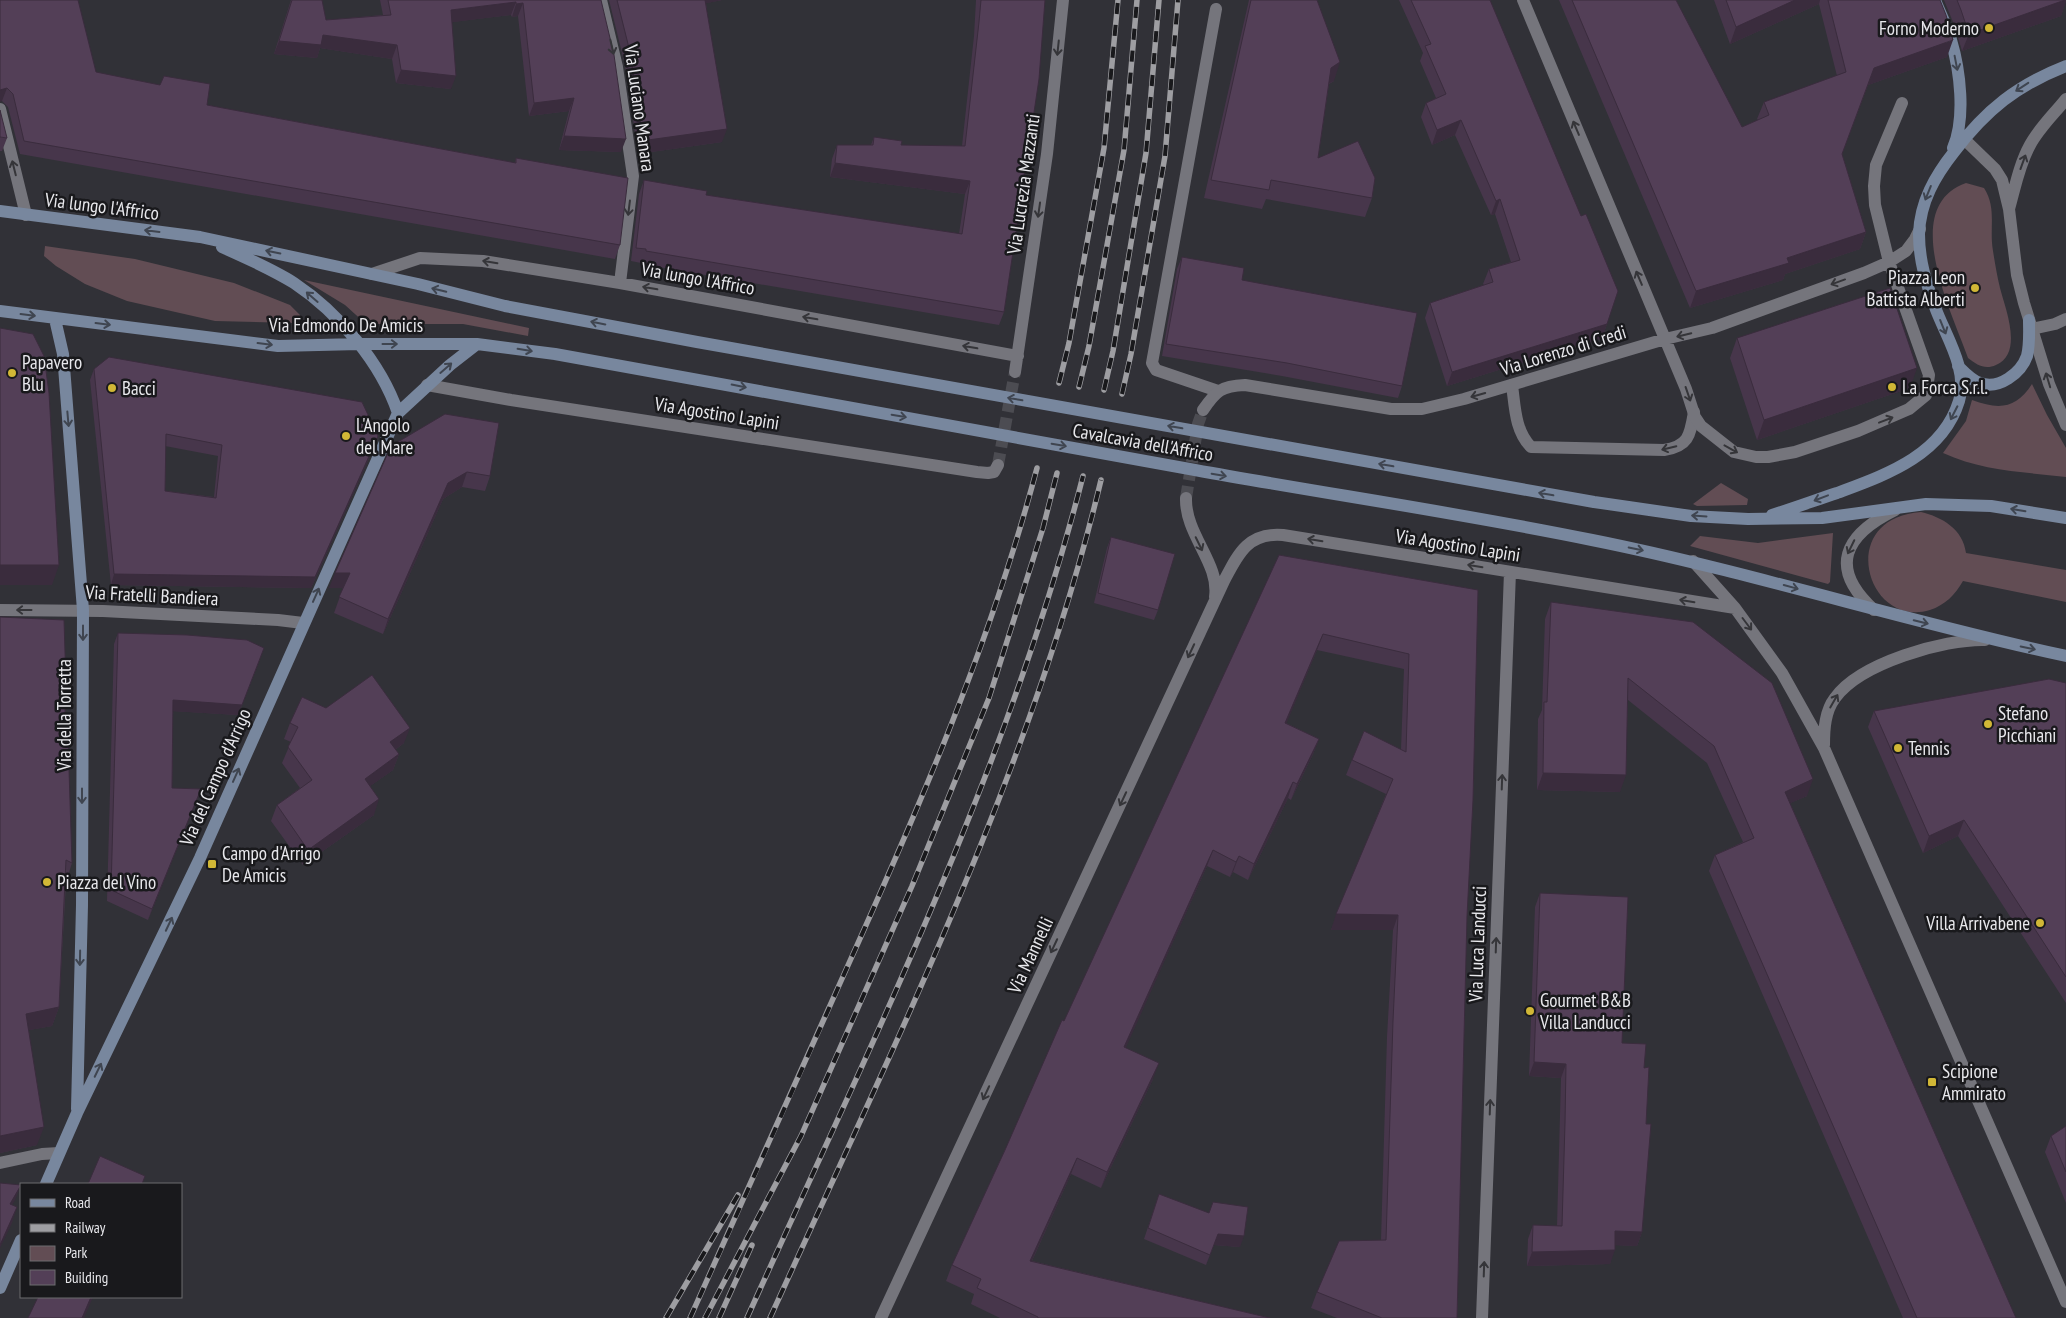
<svg xmlns="http://www.w3.org/2000/svg" width="2066" height="1318" viewBox="0 0 2066 1318" font-family="'PT Sans Narrow',sans-serif">
	<style>
		.green { fill: #624d54 }
		.lines { fill: none; stroke-linecap: round; stroke-linejoin: round }
		.street-tunnel { stroke: #4c4c52; stroke-width: 12; stroke-dasharray: 12 6; stroke-linecap: butt }
		.lane { stroke: #75757c; stroke-width: 12 }
		.street { stroke: #75757c; stroke-width: 12 }
		.secondary { stroke: #78879e; stroke-width: 12 }
		.rail-casing { stroke: #9e9ea2; stroke-width: 5.5 }
		.rail { stroke: #19191c; stroke-width: 4; stroke-dasharray: 11; stroke-linecap: butt }
		.wall { fill: #47364b; fill-rule: evenodd }
		.shaded-wall { fill: #3a2c3d }
		.building { fill: #533f57; stroke: #3a2c3d; fill-rule: evenodd }
		.oneway { stroke: #353539 }
		.oneway2 { stroke: #3f4550 }
		.poi-dot { fill: #d1b736; stroke: #19191c; stroke-width: 2 }
		.labels { text-anchor: middle; dominant-baseline: central; stroke-width: 5; stroke-linejoin: round; paint-order: stroke }
		.poi-label { font-size: 19px; fill: #e8e8ec; stroke: #19191c; text-anchor: start }
		.street-label { font-size: 19px; fill: #e8e8ec; stroke: #19191c }
	</style>
	<rect width="100%" height="100%" fill="#313137"/>
	<path class="green" d="M1966 183 1984 188C1997 208 1989 228 1993 251 1995 263 1997 276 2000 288 2005 308 2024 353 1996 365 1985 370 1977 365 1968 358 1953 314 1898 207 1966 183Z
		M45 246 135 259 234 283 290 305 300 315 301 320 293 323 215 321 127 301 85 284 56 266 44 256Z
		M304 280 529 328 528 336 463 324H366L345 305Z
		M2032 384 2047 415 2066 448V477C2024 472 1982 471 1943 453L1966 421 1972 400C1999 410 2016 409 2032 384Z
		M1721 483 1748 499 1747 505 1697 506 1693 504Z
		M1921 512C1942 517 1963 529 1966 553L2066 570V602L1963 581C1955 595 1945 605 1930 610 1866 629 1835 518 1921 512Z
		M1833 533 1830 582 1828 584 1690 546 1700 536 1758 543Z"/>
	<g class="lines">
		<path class="street-tunnel" d="M998 465 1015 372
			M1186 498 1198 424 1203 410"/>
		<path class="lane" d="M1216 9 1152 363 1156 370 1218 391
			M2032 329 2055 324 2066 319
			M1512 385C1515 407 1515 431 1531 447L1664 450C1689 446 1690 435 1694 412"/>
		<path class="street" d="M601 0 617 67 633 176 620 283
			M1523 0 1686 389 1695 417 1701 426 1734 452 1756 457H1768L1795 452 1858 431 1909 409 1926 395 1929 375 1889 262 1875 205 1874 186 1876 165 1902 103
			M0 109 26 215
			M1964 139 1995 169 2002 180 2009 209 2017 275 2024 303 2049 384 2066 425
			M2009 209C2015 188 2019 165 2030 145 2039 128 2054 114 2066 99
			M372 274 420 258 483 261 620 283 1018 356
			M1015 372 1047 154 1063 0
			M427 385 511 400 977 472 988 473 994 472 998 465
			M1203 410C1216 391 1221 386 1245 385L1391 409H1422L1464 399 1665 339 1712 328 1864 273 1889 262 1906 251 1915 239 1920 229
			M1186 498C1185 535 1220 563 1215 597
			M1693 561 1735 608 1782 673 1824 748 2066 1302
			M0 610 103 611 278 620 303 623
			M1874 610C1828 568 1844 535 1895 510
			M1824 745C1824 729 1825 711 1835 698 1860 663 1944 639 1985 640
			M0 1163 42 1154 59 1153
			M881 1318 1224 581C1238 554 1248 532 1283 535L1735 608
			M1482 1318 1510 572"/>
		<path class="secondary" d="M1935 0C1940 13 1947 26 1951 40 1960 70 1966 118 1953 148
			M0 211 200 237 418 284 505 306 697 342 1594 502 1691 516 1748 519 1822 518 1926 504 1991 506 2066 518
			M222 247C246 258 272 269 294 283 339 313 381 363 398 413
			M0 311 278 346 359 344H477L555 354C769 391 982 432 1195 470 1327 494 1461 513 1592 540 1752 572 1907 622 2066 656
			M55 319 63 354 83 610 82 905 77 1109
			M1958 366C1965 373 1971 380 1980 383 1999 390 2021 373 2027 356 2030 344 2029 331 2029 320
			M1772 515C1794 508 1816 500 1837 493 1885 475 1942 456 1959 401 1969 370 1945 335 1935 307 1926 283 1919 260 1919 234 1920 202 1935 176 1954 152 1986 110 2017 85 2066 66
			M46 1184 77 1113 200 858 398 413 450 365 477 344
			M0 1288 21 1240"/>
		<g class="rail-casing">
			<path id="rail" d="M1059 383 1069 343 1104 148 1118 0
				M1079 387 1089 346 1124 150 1137 0
				M1104 390 1113 351 1146 153 1159 0
				M1122 394 1131 354 1165 156 1178 0
				M666 1318 738 1195
				M690 1318C742 1203 794 1088 845 972 919 808 991 642 1037 468
				M705 1318 801 1136 912 886 989 698 1043 528 1057 473
				M719 1318 752 1245
				M747 1318C871 1043 1008 770 1083 476
				M770 1318C893 1046 1031 772 1101 480"/>
		</g>
		<use href="#rail" class="rail"/>
	</g>
	<path class="wall" d="M0 0 96 72 207 105 515 163 516 158 620 245 615 259 20 154 8 107 2 101Z
		M291 0H322L326 20 383 15 380 0H601L621 152 559 150 569 111 529 116 518 16 512 17 511 15 452 22 451 89 396 83 392 59 320 48 317 58 274 54Z
		M609 0H722L706 3 722 142 644 153H638L625 65Z
		M976 0H1045L1004 312 999 325 641 264V263L631 261 639 194 644 180 706 195 959 234 965 194 830 177 832 159 837 145H871L874 137 901 145 962 146 974 36Z
		M1249 0H1317L1334 81 1329 84 1318 158 1372 198 1365 217 1266 199 1262 209 1204 198Z
		M1399 0H1490L1607 324 1602 338 1447 386 1425 318 1430 303 1484 285 1483 284 1489 269 1511 262 1495 214 1491 215 1455 135 1432 145 1421 117 1426 103 1436 98 1420 61 1423 53Z
		M1559 0H1676L1742 127 1758 120 1757 119 1764 102 1837 76 1819 4 1730 44 1714 0H1940L1947 57 1868 85 1842 154 1866 232 1860 249 1785 274 1783 280 1690 308Z
		M1944 0H2066L2061 16 1962 51 1955 27Z
		M0 137 7 138 2 151H0Z
		M1182 257 1242 280 1402 386 1398 398 1282 376 1162 356 1177 269Z
		M1737 338 1910 388 1757 440 1730 358Z
		M94 369 374 447 311 588 111 585 90 380ZM165 446 218 456 214 497 165 491Z
		M445 414 490 476 485 491 462 487 443 499 383 634 334 613 343 588H329Z
		M1111 537 1158 610 1154 620 1094 603 1107 548Z
		M1279 555 1478 590 1467 916 1457 1318H1337L1311 1308 1317 1292 1381 1240 1387 1037 1393 930H1331L1386 794 1346 775 1352 760 1401 749 1404 669 1317 650 1286 723 1319 739 1313 754 1291 800 1288 798 1248 880 1233 872 1230 877 1207 866 1125 1048 1153 1079 1101 1188 1071 1174 1032 1261 1270 1318H1000L971 1304 974 1294 946 1281 952 1265Z
		M1551 602 1807 796 1790 803 2016 1318H1903L1709 871 1715 855 1743 842 1707 763 1628 700 1620 792 1537 790 1538 719 1542 710 1545 619Z
		M0 617 64 739 72 863 66 882 59 1007 52 1026 29 1030 37 1145 0 1153Z
		M118 633 260 659 238 715 173 711 172 788 201 789 148 920 107 901 114 644Z
		M2066 683V1003L1958 836 1923 853 1868 727 1874 711Z
		M290 723 404 743 395 750 399 754 393 770 370 786 374 815 303 865 271 821 277 805 300 788 282 763 291 742 284 739Z
		M1540 893 1622 1043 1644 1068 1646 1124 1642 1232 1637 1246 1615 1245 1610 1264 1527 1266 1528 1239 1533 1225 1557 1226 1561 1078 1529 1076 1535 907Z
		M2066 1126V1203L2045 1152 2051 1136Z
		M1159 1194 1240 1247 1214 1245 1206 1265 1144 1239Z"/>
	<path class="shaded-wall" d="M700 0H722L699 5Z
		M1795 0H1820L1819 4 1730 44 1736 27Z
		M2065 0H2066V2L2061 16 1962 51 1969 34Z
		M516 2 511 15 446 23 451 10Z
		M523 3 518 16 512 17 516 4Z
		M323 35 397 45 392 59 320 48 317 58 274 54 279 41Z
		M1953 40 1947 57 1868 85 1874 68Z
		M1340 62 1334 81 1324 86 1331 68Z
		M401 70 456 76 451 89 396 83Z
		M7 88 2 101 0 102V90Z
		M574 98 569 111 529 116 534 103Z
		M1461 120 1455 135 1432 145 1437 130Z
		M727 129 722 142 644 153H638L643 140Z
		M564 136 626 139 621 152 559 150Z
		M835 163 970 181 965 194 830 177Z
		M1500 199 1495 214 1491 215 1496 201Z
		M1866 232 1860 249 1785 274 1783 280 1690 308 1696 291 1787 258Z
		M1607 324 1602 338 1447 386 1452 372Z
		M1917 368 1910 388 1757 440 1764 420Z
		M378 436 374 447 311 588 111 585 114 574Z
		M467 472 462 487 443 499 383 634 388 619 448 483Z
		M0 565H59L52 585H0Z
		M335 573H350L344 588H329Z
		M1323 634 1317 650 1280 739 1285 723Z
		M260 659 238 715 169 711 173 700Z
		M410 728 404 743 384 758 390 742Z
		M1319 739 1313 754 1291 800 1297 784Z
		M399 754 393 770 359 794 365 779Z
		M1543 773 1626 775 1620 792 1537 790Z
		M1813 779 1807 796 1779 808 1785 792Z
		M1293 782 1288 798 1248 880 1254 864Z
		M201 789 197 800 148 920 152 909Z
		M379 799 374 815 303 865 308 850Z
		M1964 820 1958 836 1923 853 1929 836Z
		M1213 850 1207 866 1119 1063 1124 1047Z
		M1239 856 1233 872 1230 877 1236 862Z
		M1336 914 1398 915 1393 930H1331Z
		M59 1007 52 1026 19 1032 26 1014Z
		M1534 1062 1566 1064 1561 1078 1529 1076Z
		M1159 1063 1153 1079 1101 1188 1107 1172Z
		M44 1127 37 1145 0 1153V1136Z
		M1077 1158 1071 1174 1025 1276 1030 1261Z
		M21 1185 15 1200 4 1220 10 1204Z
		M17 1207 12 1223 0 1248V1245Z
		M1615 1231 1642 1232 1637 1246 1610 1245Z
		M1218 1234 1244 1236 1240 1247 1214 1245 1206 1265Z
		M1615 1250 1610 1264 1527 1266 1532 1252Z
		M91 1297H93L84 1318H82Z"/>
	<path class="building" d="M0 0H78L96 72 160 85 164 76 210 84 207 105 516 163V158L628 178 620 245 24 141 13 94 7 88 0 90Z
		M292 0H322L326 20 391 15 388 0H601L614 55 626 139 564 136 574 98 534 103 523 3 516 4V2L451 10 456 76 401 70 397 45 323 35 321 45 279 41Z
		M617 0H705L727 129 648 140H643L630 52Z
		M981 0H1045L1039 79 1004 312 646 251V249L636 248 644 180 707 191 706 195 962 234 970 181 835 163 837 145H873L874 137 902 141 901 145 965 146 979 22Z
		M1251 0H1317L1340 62 1331 68 1318 158 1358 141 1375 178 1372 198 1271 180 1269 190 1211 180Z
		M1411 0H1490L1581 216 1586 214 1618 291 1607 324 1452 372 1430 303 1493 282 1489 269 1520 260 1500 199 1496 201 1461 120 1437 130 1426 103 1446 94 1425 46 1431 44Z
		M1572 0H1676L1742 127 1769 115 1764 102 1846 72 1828 0H1940L1946 15 1953 40 1874 68 1842 154 1866 232 1787 258 1789 263 1696 291Z
		M1726 0H1795L1736 27Z
		M1957 0H2065L1969 34 1961 10Z
		M0 110 7 138 0 137Z
		M1182 257 1244 268 1242 280 1417 313 1402 386 1287 363 1166 344Z
		M1890 288 1917 368 1764 420 1737 338Z
		M0 328 33 334 44 356 49 393 59 565H0Z
		M109 357 362 402 378 436 315 577 114 574 94 369ZM166 434 222 445 216 498 165 491Z
		M445 414 499 423 490 476 467 472 448 483 388 619 339 597 350 573H335L391 446Z
		M1111 537 1175 554 1158 610 1098 593Z
		M1279 555 1478 590 1473 800 1467 916 1457 1318H1382L1317 1292 1339 1241 1386 1240 1393 1021 1398 915 1336 914 1393 779 1352 760 1364 731 1406 752 1409 654 1323 634 1285 723 1319 739 1297 784 1293 782 1254 864 1239 856 1236 862 1213 850 1124 1047 1159 1063 1107 1172 1077 1158 1030 1261 1270 1318H1038V1317L977 1288 981 1279 952 1265 1005 1150 1062 1020 1064 1021Z
		M1551 602 1693 622 1772 683 1813 779 1785 792 2016 1318H1917L1715 855 1754 838 1714 746 1628 678 1626 775 1543 773 1544 702H1547Z
		M0 617 64 620 66 684 64 739 68 738 72 863 66 860 59 1007 26 1014 44 1127 0 1136Z
		M118 633 187 635 247 640 264 648 242 705 173 700 172 788 201 789 152 909 111 890Z
		M372 675 410 728 390 742 399 754 365 779 379 799 308 850 277 805 312 780 288 747 298 727 290 723 302 697 326 708Z
		M2049 679 2066 683V977L1964 820 1929 836 1874 711Z
		M1540 893 1628 897 1622 1043 1646 1044 1644 1068 1649 1067 1646 1124H1651L1642 1232 1615 1231V1250L1532 1252 1533 1225 1562 1226 1565 1123 1566 1064 1534 1062Z
		M2066 1126V1172L2051 1136Z
		M100 1156 145 1176 142 1184H88Z
		M0 1183 21 1185 10 1204 17 1207 0 1245Z
		M1159 1194 1209 1213 1213 1202 1248 1207 1244 1236 1218 1234 1210 1255 1148 1228Z
		M38 1297H91L82 1318H28Z"/>
	<defs><path id="oneway-shaft" d="M-6 0H5M1.5-3L5.5 0L1.5 3" fill="none" stroke-width="1.6" stroke-linecap="round" stroke-linejoin="round" transform="scale(1.25)"/></defs>
	<g class="oneway">
		<use href="#oneway-shaft" transform="translate(612 47) rotate(77)"/>
		<use href="#oneway-shaft" transform="translate(1058 48) rotate(96)"/>
		<use href="#oneway-shaft" transform="translate(1576 128) rotate(-113)"/>
		<use href="#oneway-shaft" transform="translate(2023 162) rotate(-70)"/>
		<use href="#oneway-shaft" transform="translate(14 168) rotate(-104)"/>
		<use href="#oneway-shaft" transform="translate(629 208) rotate(97)"/>
		<use href="#oneway-shaft" transform="translate(1039 210) rotate(98)"/>
		<use href="#oneway-shaft" transform="translate(490 262) rotate(-171)"/>
		<use href="#oneway-shaft" transform="translate(1639 278) rotate(-113)"/>
		<use href="#oneway-shaft" transform="translate(1838 282) rotate(160)"/>
		<use href="#oneway-shaft" transform="translate(650 288) rotate(-170)"/>
		<use href="#oneway-shaft" transform="translate(810 318) rotate(-170)"/>
		<use href="#oneway-shaft" transform="translate(1684 335) rotate(166)"/>
		<use href="#oneway-shaft" transform="translate(970 347) rotate(-170)"/>
		<use href="#oneway-shaft" transform="translate(2048 380) rotate(-107)"/>
		<use href="#oneway-shaft" transform="translate(1688 394) rotate(71)"/>
		<use href="#oneway-shaft" transform="translate(1478 395) rotate(164)"/>
		<use href="#oneway-shaft" transform="translate(1886 420) rotate(-21)"/>
		<use href="#oneway-shaft" transform="translate(1669 448) rotate(167)"/>
		<use href="#oneway-shaft" transform="translate(1731 449) rotate(29)"/>
		<use href="#oneway-shaft" transform="translate(1315 540) rotate(-171)"/>
		<use href="#oneway-shaft" transform="translate(1199 544) rotate(64)"/>
		<use href="#oneway-shaft" transform="translate(1851 547) rotate(116)"/>
		<use href="#oneway-shaft" transform="translate(1475 566) rotate(-171)"/>
		<use href="#oneway-shaft" transform="translate(1687 601) rotate(-171)"/>
		<use href="#oneway-shaft" transform="translate(24 610) rotate(180)"/>
		<use href="#oneway-shaft" transform="translate(1747 624) rotate(53)"/>
		<use href="#oneway-shaft" transform="translate(1191 651) rotate(115)"/>
		<use href="#oneway-shaft" transform="translate(1834 701) rotate(-60)"/>
		<use href="#oneway-shaft" transform="translate(1502 782) rotate(-88)"/>
		<use href="#oneway-shaft" transform="translate(1123 799) rotate(115)"/>
		<use href="#oneway-shaft" transform="translate(1496 945) rotate(-88)"/>
		<use href="#oneway-shaft" transform="translate(1054 946) rotate(115)"/>
		<use href="#oneway-shaft" transform="translate(986 1093) rotate(115)"/>
		<use href="#oneway-shaft" transform="translate(1490 1107) rotate(-88)"/>
		<use href="#oneway-shaft" transform="translate(1484 1269) rotate(-88)"/>
	</g>
	<g class="oneway2">
		<use href="#oneway-shaft" transform="translate(1956 63) rotate(79)"/>
		<use href="#oneway-shaft" transform="translate(2022 87) rotate(147)"/>
		<use href="#oneway-shaft" transform="translate(1928 193) rotate(112)"/>
		<use href="#oneway-shaft" transform="translate(152 231) rotate(-173)"/>
		<use href="#oneway-shaft" transform="translate(273 252) rotate(-168)"/>
		<use href="#oneway-shaft" transform="translate(439 290) rotate(-166)"/>
		<use href="#oneway-shaft" transform="translate(312 297) rotate(-139)"/>
		<use href="#oneway-shaft" transform="translate(28 315) rotate(7)"/>
		<use href="#oneway-shaft" transform="translate(598 323) rotate(-169)"/>
		<use href="#oneway-shaft" transform="translate(103 324) rotate(7)"/>
		<use href="#oneway-shaft" transform="translate(1943 327) rotate(68)"/>
		<use href="#oneway-shaft" transform="translate(265 344) rotate(7)"/>
		<use href="#oneway-shaft" transform="translate(390 344)"/>
		<use href="#oneway-shaft" transform="translate(525 350) rotate(9)"/>
		<use href="#oneway-shaft" transform="translate(446 368) rotate(-41)"/>
		<use href="#oneway-shaft" transform="translate(739 386) rotate(11)"/>
		<use href="#oneway-shaft" transform="translate(1015 399) rotate(-170)"/>
		<use href="#oneway-shaft" transform="translate(1954 413) rotate(117)"/>
		<use href="#oneway-shaft" transform="translate(899 416) rotate(10)"/>
		<use href="#oneway-shaft" transform="translate(68 419) rotate(85)"/>
		<use href="#oneway-shaft" transform="translate(1175 427) rotate(-170)"/>
		<use href="#oneway-shaft" transform="translate(1059 445) rotate(10)"/>
		<use href="#oneway-shaft" transform="translate(1386 465) rotate(-170)"/>
		<use href="#oneway-shaft" transform="translate(1219 475) rotate(10)"/>
		<use href="#oneway-shaft" transform="translate(1546 494) rotate(-170)"/>
		<use href="#oneway-shaft" transform="translate(1821 498) rotate(159)"/>
		<use href="#oneway-shaft" transform="translate(2018 510) rotate(-171)"/>
		<use href="#oneway-shaft" transform="translate(1699 516) rotate(-176)"/>
		<use href="#oneway-shaft" transform="translate(1636 549) rotate(12)"/>
		<use href="#oneway-shaft" transform="translate(1791 587) rotate(15)"/>
		<use href="#oneway-shaft" transform="translate(316 595) rotate(-66)"/>
		<use href="#oneway-shaft" transform="translate(1921 622) rotate(14)"/>
		<use href="#oneway-shaft" transform="translate(83 633) rotate(90)"/>
		<use href="#oneway-shaft" transform="translate(2028 648) rotate(12)"/>
		<use href="#oneway-shaft" transform="translate(236 775) rotate(-66)"/>
		<use href="#oneway-shaft" transform="translate(82 796) rotate(90)"/>
		<use href="#oneway-shaft" transform="translate(169 924) rotate(-65)"/>
		<use href="#oneway-shaft" transform="translate(80 958) rotate(91)"/>
		<use href="#oneway-shaft" transform="translate(98 1070) rotate(-64)"/>
	</g>
	<g class="poi-dot">
		<circle cx="1989" cy="28" r="5"/>
		<circle cx="1975" cy="288" r="5"/>
		<circle cx="12" cy="373" r="5"/>
		<circle cx="1892" cy="387" r="5"/>
		<circle cx="112" cy="388" r="5"/>
		<circle cx="346" cy="436" r="5"/>
		<circle cx="1988" cy="724" r="5"/>
		<circle cx="1898" cy="748" r="5"/>
		<rect x="207" y="859" width="10" height="10" rx="2.5"/>
		<circle cx="47" cy="882" r="5"/>
		<circle cx="2040" cy="923" r="5"/>
		<circle cx="1530" cy="1011" r="5"/>
		<rect x="1927" y="1077" width="10" height="10" rx="2.5"/>
	</g>
	<g class="labels">
		<g class="poi-label">
			<text x="1979" y="28" text-anchor="end">Forno Moderno</text>
			<text x="1965" y="277" text-anchor="end">Piazza Leon<tspan x="1965" dy="22">Battista Alberti</tspan></text>
			<text x="22" y="362">Papavero<tspan x="22" dy="22">Blu</tspan></text>
			<text x="1902" y="387">La Forca S.r.l.</text>
			<text x="122" y="388">Bacci</text>
			<text x="356" y="425">L'Angolo<tspan x="356" dy="22">del Mare</tspan></text>
			<text x="1998" y="713">Stefano<tspan x="1998" dy="22">Picchiani</tspan></text>
			<text x="1908" y="748">Tennis</text>
			<text x="222" y="853">Campo d'Arrigo<tspan x="222" dy="22">De Amicis</tspan></text>
			<text x="57" y="882">Piazza del Vino</text>
			<text x="2030" y="923" text-anchor="end">Villa Arrivabene</text>
			<text x="1540" y="1000">Gourmet B&amp;B<tspan x="1540" dy="22">Villa Landucci</tspan></text>
			<text x="1942" y="1071">Scipione<tspan x="1942" dy="22">Ammirato</tspan></text>
		</g>
		<g class="street-label">
			<text transform="translate(640 108) rotate(82)">Via Luciano Manara</text>
			<text transform="translate(1023 184) rotate(-82)">Via Lucrezia Mazzanti</text>
			<text transform="translate(102 206) rotate(7)">Via lungo l'Affrico</text>
			<text transform="translate(698 278) rotate(10)">Via lungo l'Affrico</text>
			<text x="346" y="325">Via Edmondo De Amicis</text>
			<text transform="translate(1563 350) rotate(-17)">Via Lorenzo di Credi</text>
			<text transform="translate(717 413) rotate(9)">Via Agostino Lapini</text>
			<text transform="translate(1143 442) rotate(10)">Cavalcavia dell'Affrico</text>
			<text transform="translate(1458 545) rotate(9)">Via Agostino Lapini</text>
			<text transform="translate(152 595) rotate(3)">Via Fratelli Bandiera</text>
			<text transform="translate(64 715) rotate(-90)">Via della Torretta</text>
			<text transform="translate(215 777) rotate(-66)">Via del Campo d'Arrigo</text>
			<text transform="translate(1477 944) rotate(-88)">Via Luca Landucci</text>
			<text transform="translate(1030 955) rotate(-65)">Via Mannelli</text>
		</g>
	</g>
	<rect x="20" y="1183" width="162" height="115" fill="#19191c" stroke="#6c6c6f"/>
	<rect x="30" y="1199" width="25" height="8" fill="#78879e" stroke="#6c6c6f"/>
	<text x="65" y="1208" font-size="15" fill="#e8e8ec">Road</text>
	<rect x="30" y="1224" width="25" height="8" fill="#9e9ea2" stroke="#6c6c6f"/>
	<text x="65" y="1233" font-size="15" fill="#e8e8ec">Railway</text>
	<rect x="30" y="1246" width="25" height="15" fill="#624d54" stroke="#6c6c6f"/>
	<text x="65" y="1258" font-size="15" fill="#e8e8ec">Park</text>
	<rect x="30" y="1270" width="25" height="15" fill="#533f57" stroke="#6c6c6f"/>
	<text x="65" y="1283" font-size="15" fill="#e8e8ec">Building</text>
</svg>
